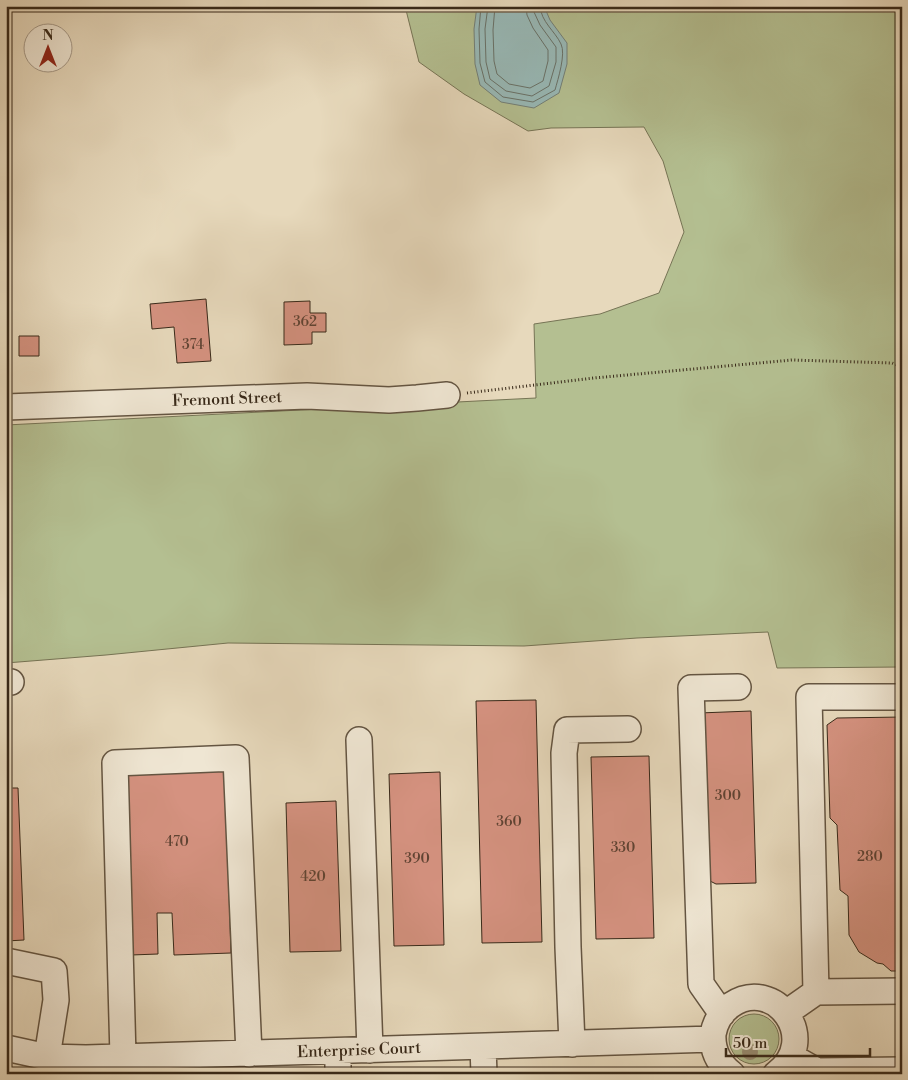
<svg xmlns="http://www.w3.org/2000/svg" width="908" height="1080" viewBox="0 0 908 1080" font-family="'Libre Bodoni',serif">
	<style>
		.green { fill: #b4bf91; stroke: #767455 }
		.water { fill: #98b9b7; stroke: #727f78 }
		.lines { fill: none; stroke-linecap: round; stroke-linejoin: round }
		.shore { stroke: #687168; stroke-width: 1 }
		.building { fill: #d59280; stroke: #382919 }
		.minor-casing { stroke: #645542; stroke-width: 28 }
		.path { stroke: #382919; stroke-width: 3; stroke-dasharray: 1 2.5; stroke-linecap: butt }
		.minor { stroke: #efe6d3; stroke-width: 25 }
		.tree { fill: #988d73 }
		.labels { text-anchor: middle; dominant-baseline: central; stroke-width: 4; stroke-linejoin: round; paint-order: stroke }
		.number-label { font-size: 14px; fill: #5f4333 }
		.street-label { font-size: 16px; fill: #382919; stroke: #efe6d3 }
	</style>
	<rect width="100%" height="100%" fill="#e7d9bc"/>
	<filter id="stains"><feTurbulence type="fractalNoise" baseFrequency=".004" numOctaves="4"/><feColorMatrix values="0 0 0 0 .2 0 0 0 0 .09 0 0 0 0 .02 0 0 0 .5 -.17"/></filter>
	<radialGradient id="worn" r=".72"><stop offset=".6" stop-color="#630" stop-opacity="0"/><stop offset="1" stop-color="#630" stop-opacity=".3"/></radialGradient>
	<path class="green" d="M405 6H902V667L777 668 768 632 637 638 524 646 228 643 106 655 6 663V425L536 398 534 324 600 314 659 293 684 232 663 161 644 127 551 128 528 131 464 94 419 62Z
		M729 1039a25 25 0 1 1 50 0a25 25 0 1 1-50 0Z"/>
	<path class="water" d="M477 6H544L550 20 567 43V64L559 93 534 108 501 102 480 85 475 64 474 29Z"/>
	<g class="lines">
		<path class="shore" d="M481 6 479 29 480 63 485 82 503 97 533 102 555 90C558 79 566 54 561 44 555 31 541 22 540 6
			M488 6 485 29 486 62 490 79 506 91 532 96 549 86 556 62V47L540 25 534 12 533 6
			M495 6 493 30 494 61 497 74 509 84 530 88 543 81 548 61V50L533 28 527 15 526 6"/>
	</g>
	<path class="building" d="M206 299 211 361 177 363 174 327 152 329 150 304Z
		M310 301V313H326V332H312V344L284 345V302Z
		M19 336H39V356H19Z
		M536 700 542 942 482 943 476 701Z
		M751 711 756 883 716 884 704 878 699 713Z
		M902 717V971H891L883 964 877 963 859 952 849 935 848 896 840 890 837 825 830 818 827 725 837 718Z
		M649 756 654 938 596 939 591 757Z
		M225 769 231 953 174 955 172 913H157L158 954 131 955 125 772Z
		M440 772 444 945 394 946 389 774Z
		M6 788H18L24 940 6 941Z
		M336 801 341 951 290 952 286 803Z"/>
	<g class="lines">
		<g class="minor-casing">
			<path id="minor" d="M6 407 307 396 389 400 417 398 447 395
				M6 682H11
				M359 740 370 1050
				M6 961 54 971 56 1000 47 1057
				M816 992 809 697H902
				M786 1013 816 992 902 991
				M722 1014 701 984 691 688 738 687
				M572 1044 568 947 564 753 567 730 628 729
				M483 1047 484 1074
				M6 1048 47 1057 86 1058 713 1039
				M338 1051V1074
				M123 1057 115 763 236 758 249 1054
				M792 1057 817 1071 902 1070
				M732 1074C719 1064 712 1051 713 1034 715 1023 721 1012 731 1005 775 975 822 1040 776 1074"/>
		</g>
		<path class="path" d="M467 393 594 378 792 360 892 363 902 367"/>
		<use href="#minor" class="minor"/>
	</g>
	<circle class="tree" cx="750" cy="1052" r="8"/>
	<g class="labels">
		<g class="number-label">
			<text x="305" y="322">362</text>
			<text x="193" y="345">374</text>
			<text x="728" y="796">300</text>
			<text x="509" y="822">360</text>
			<text x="177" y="842">470</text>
			<text x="623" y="848">330</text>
			<text x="870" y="857">280</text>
			<text x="417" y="859">390</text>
			<text x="313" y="877">420</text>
		</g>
		<g class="street-label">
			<text transform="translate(227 399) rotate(-2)">Fremont Street</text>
			<text transform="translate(359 1050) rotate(-2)">Enterprise Court</text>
		</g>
	</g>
	<rect width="908" height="1080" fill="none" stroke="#e7d9bc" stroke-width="25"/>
	<rect x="8" y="8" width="893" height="1065" fill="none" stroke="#382919" stroke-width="2.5"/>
	<rect x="12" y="12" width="883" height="1055" fill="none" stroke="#382919"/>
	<g transform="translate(48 48)"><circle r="24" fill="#efe6d3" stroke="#a69a89"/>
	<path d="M0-4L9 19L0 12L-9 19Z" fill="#8f2418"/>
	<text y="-8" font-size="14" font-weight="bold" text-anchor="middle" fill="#382919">N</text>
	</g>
	<path d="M726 1048v8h144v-8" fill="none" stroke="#382919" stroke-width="2.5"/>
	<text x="733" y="1048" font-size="15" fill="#382919" stroke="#efe6d3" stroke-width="4" paint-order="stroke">50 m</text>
	<rect width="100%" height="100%" filter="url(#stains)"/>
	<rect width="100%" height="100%" fill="url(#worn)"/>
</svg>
